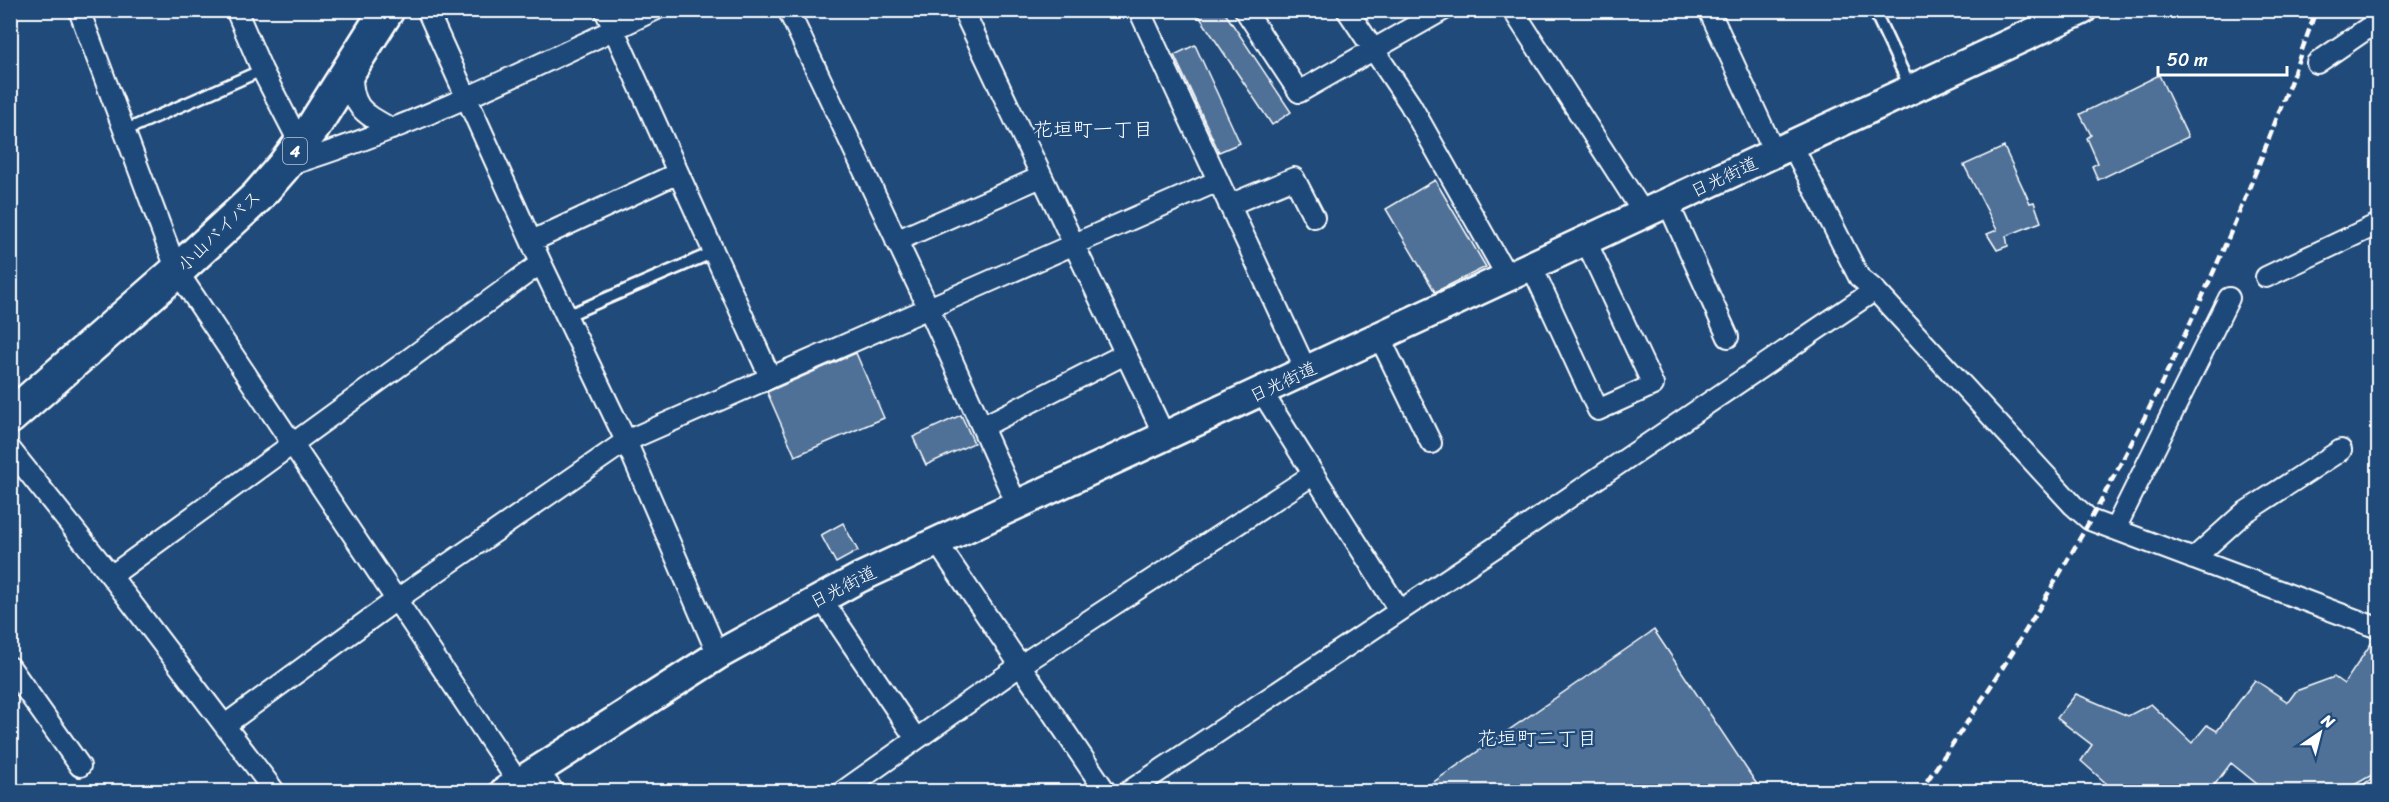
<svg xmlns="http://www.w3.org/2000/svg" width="2389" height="802" viewBox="0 0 2389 802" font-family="Sriracha,'Klee One',sans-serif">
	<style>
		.building { fill: #507197; stroke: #fff; stroke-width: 1.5 }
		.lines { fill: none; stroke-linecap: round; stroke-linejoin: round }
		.lane-casing { stroke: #fff; stroke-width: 15 }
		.street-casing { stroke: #fff; stroke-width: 24 }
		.secondary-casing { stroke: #fff; stroke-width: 33 }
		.highway-casing { stroke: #fff; stroke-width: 38 }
		.lane { stroke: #1f4a7a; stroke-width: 10 }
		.street { stroke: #1f4a7a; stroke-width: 20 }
		.secondary { stroke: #1f4a7a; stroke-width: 28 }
		.highway { stroke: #1f4a7a; stroke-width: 33 }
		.rail { stroke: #fff; stroke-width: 4.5; stroke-dasharray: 9 4.5; stroke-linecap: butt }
		.labels { text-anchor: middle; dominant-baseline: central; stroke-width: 5; stroke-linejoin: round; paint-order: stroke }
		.shield { fill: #1f4a7a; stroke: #bcc9d7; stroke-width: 1.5 }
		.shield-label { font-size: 16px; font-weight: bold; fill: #fff }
		.street-label { font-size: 18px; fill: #fff; stroke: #1f4a7a }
		.neighbourhood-label { font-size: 20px; fill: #fff; stroke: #1f4a7a }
	</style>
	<rect width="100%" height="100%" fill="#1f4a7a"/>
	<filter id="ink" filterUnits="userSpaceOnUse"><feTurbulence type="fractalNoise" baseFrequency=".0167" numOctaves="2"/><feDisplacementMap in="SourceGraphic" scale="12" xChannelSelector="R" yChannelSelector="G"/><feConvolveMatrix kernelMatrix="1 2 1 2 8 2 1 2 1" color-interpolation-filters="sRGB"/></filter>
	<g filter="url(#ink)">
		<path class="building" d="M1195 10H1223L1291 112 1272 125Z
			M1195 45 1240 143 1219 152 1174 55Z
			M2159 75 2188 137 2098 180 2092 166 2098 163 2087 138 2091 135 2080 114Z
			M2004 147 2030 203 2034 202 2041 222 2006 236 2008 246 1997 250 1987 234 1997 230 1964 165Z
			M1435 180 1486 267 1435 292 1386 209Z
			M856 353 884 418 795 456 767 392Z
			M961 415 974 443 926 465 913 437Z
			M843 523 858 551 836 563 821 535Z
			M1654 630 1762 792H1419Z
			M2374 639 2379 640V771L2342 792H2267L2231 763 2209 792H2116L2081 761 2092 745 2057 718 2076 694 2128 716 2151 704 2192 743 2207 725 2217 731 2255 680 2288 702 2296 691 2334 677 2344 684Z"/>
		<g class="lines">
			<g class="lane-casing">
				<path id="lane" d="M1874 10 1910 87
					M124 131 262 70
					M566 316 714 252"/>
			</g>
			<g class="street-casing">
				<path id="street" d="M79 10 177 271 518 782
					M236 10 262 70 300 144
					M427 10 541 263 626 441 718 655
					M605 10 770 377
					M788 10 929 309 1017 505
					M963 10 1165 437
					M1139 10 1307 372
					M1245 10 1299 92 1443 10
					M1347 10 1410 104 1508 278
					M1513 10 1644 214
					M1709 10 1775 154
					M2317 63 2378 21
					M352 70C351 107 361 112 392 129
					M1792 145 1859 277 1875 290 2073 505 2090 520 2378 628
					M286 166C414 127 534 67 655 10
					M1668 203 1728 337
					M1229 205 1294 178 1314 217
					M532 241 678 173
					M896 241 1041 177
					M1532 267 1598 410 1653 385 1586 241
					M2266 277 2378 224
					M1380 338 1431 443
					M1262 392 1399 610
					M982 427 1125 354
					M10 449 111 576 275 792
					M2115 529 2229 298
					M936 541 1106 792
					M2193 559 2244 513 2341 450
					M111 576 541 263
					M821 598 916 739
					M10 667 80 766
					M225 725 396 600 626 441 1218 181
					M537 770 554 792
					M842 792 1021 665 1314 474
					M1128 792 1530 524 1875 290
					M2372 792 2378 788"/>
			</g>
			<g class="secondary-casing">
				<path id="secondary" d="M504 792 718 655 859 578 2082 10"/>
			</g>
			<g class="highway-casing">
				<path id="highway" d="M10 417 177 271 257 197 283 167 312 129 387 10"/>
			</g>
			<use href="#lane" class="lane"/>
			<use href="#street" class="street"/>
			<use href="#secondary" class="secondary"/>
			<use href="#highway" class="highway"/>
			<path class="rail" d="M1919 792C2089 553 2221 287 2316 10"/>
		</g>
	</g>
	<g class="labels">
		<rect class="shield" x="283" y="138" width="24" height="26" rx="4.5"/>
		<g class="shield-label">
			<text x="295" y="151">4</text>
		</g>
		<g class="street-label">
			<text transform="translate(1724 177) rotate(-25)">日光街道</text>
			<text transform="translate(219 231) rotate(-44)">小山バイパス</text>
			<text transform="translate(1283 382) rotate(-25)">日光街道</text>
			<text transform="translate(843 587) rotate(-27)">日光街道</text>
		</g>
		<g class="neighbourhood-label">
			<text x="1093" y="129">花垣町一丁目</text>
			<text x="1537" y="738">花垣町二丁目</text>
		</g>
	</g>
	<rect width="2389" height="802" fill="none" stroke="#1f4a7a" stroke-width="36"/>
	<rect x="18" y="18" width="2353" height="766" fill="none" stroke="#fff" stroke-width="2" filter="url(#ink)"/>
	<g transform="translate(2320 733) rotate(35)" stroke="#1f4a7a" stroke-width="4.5" paint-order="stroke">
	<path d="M0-4.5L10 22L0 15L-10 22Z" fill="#ffffff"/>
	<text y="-9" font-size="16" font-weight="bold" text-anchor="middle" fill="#ffffff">N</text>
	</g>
	<path d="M2158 66v9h129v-9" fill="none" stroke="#ffffff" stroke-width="3"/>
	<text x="2167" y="66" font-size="18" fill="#ffffff" stroke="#1f4a7a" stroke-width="4.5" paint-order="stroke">50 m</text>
</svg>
